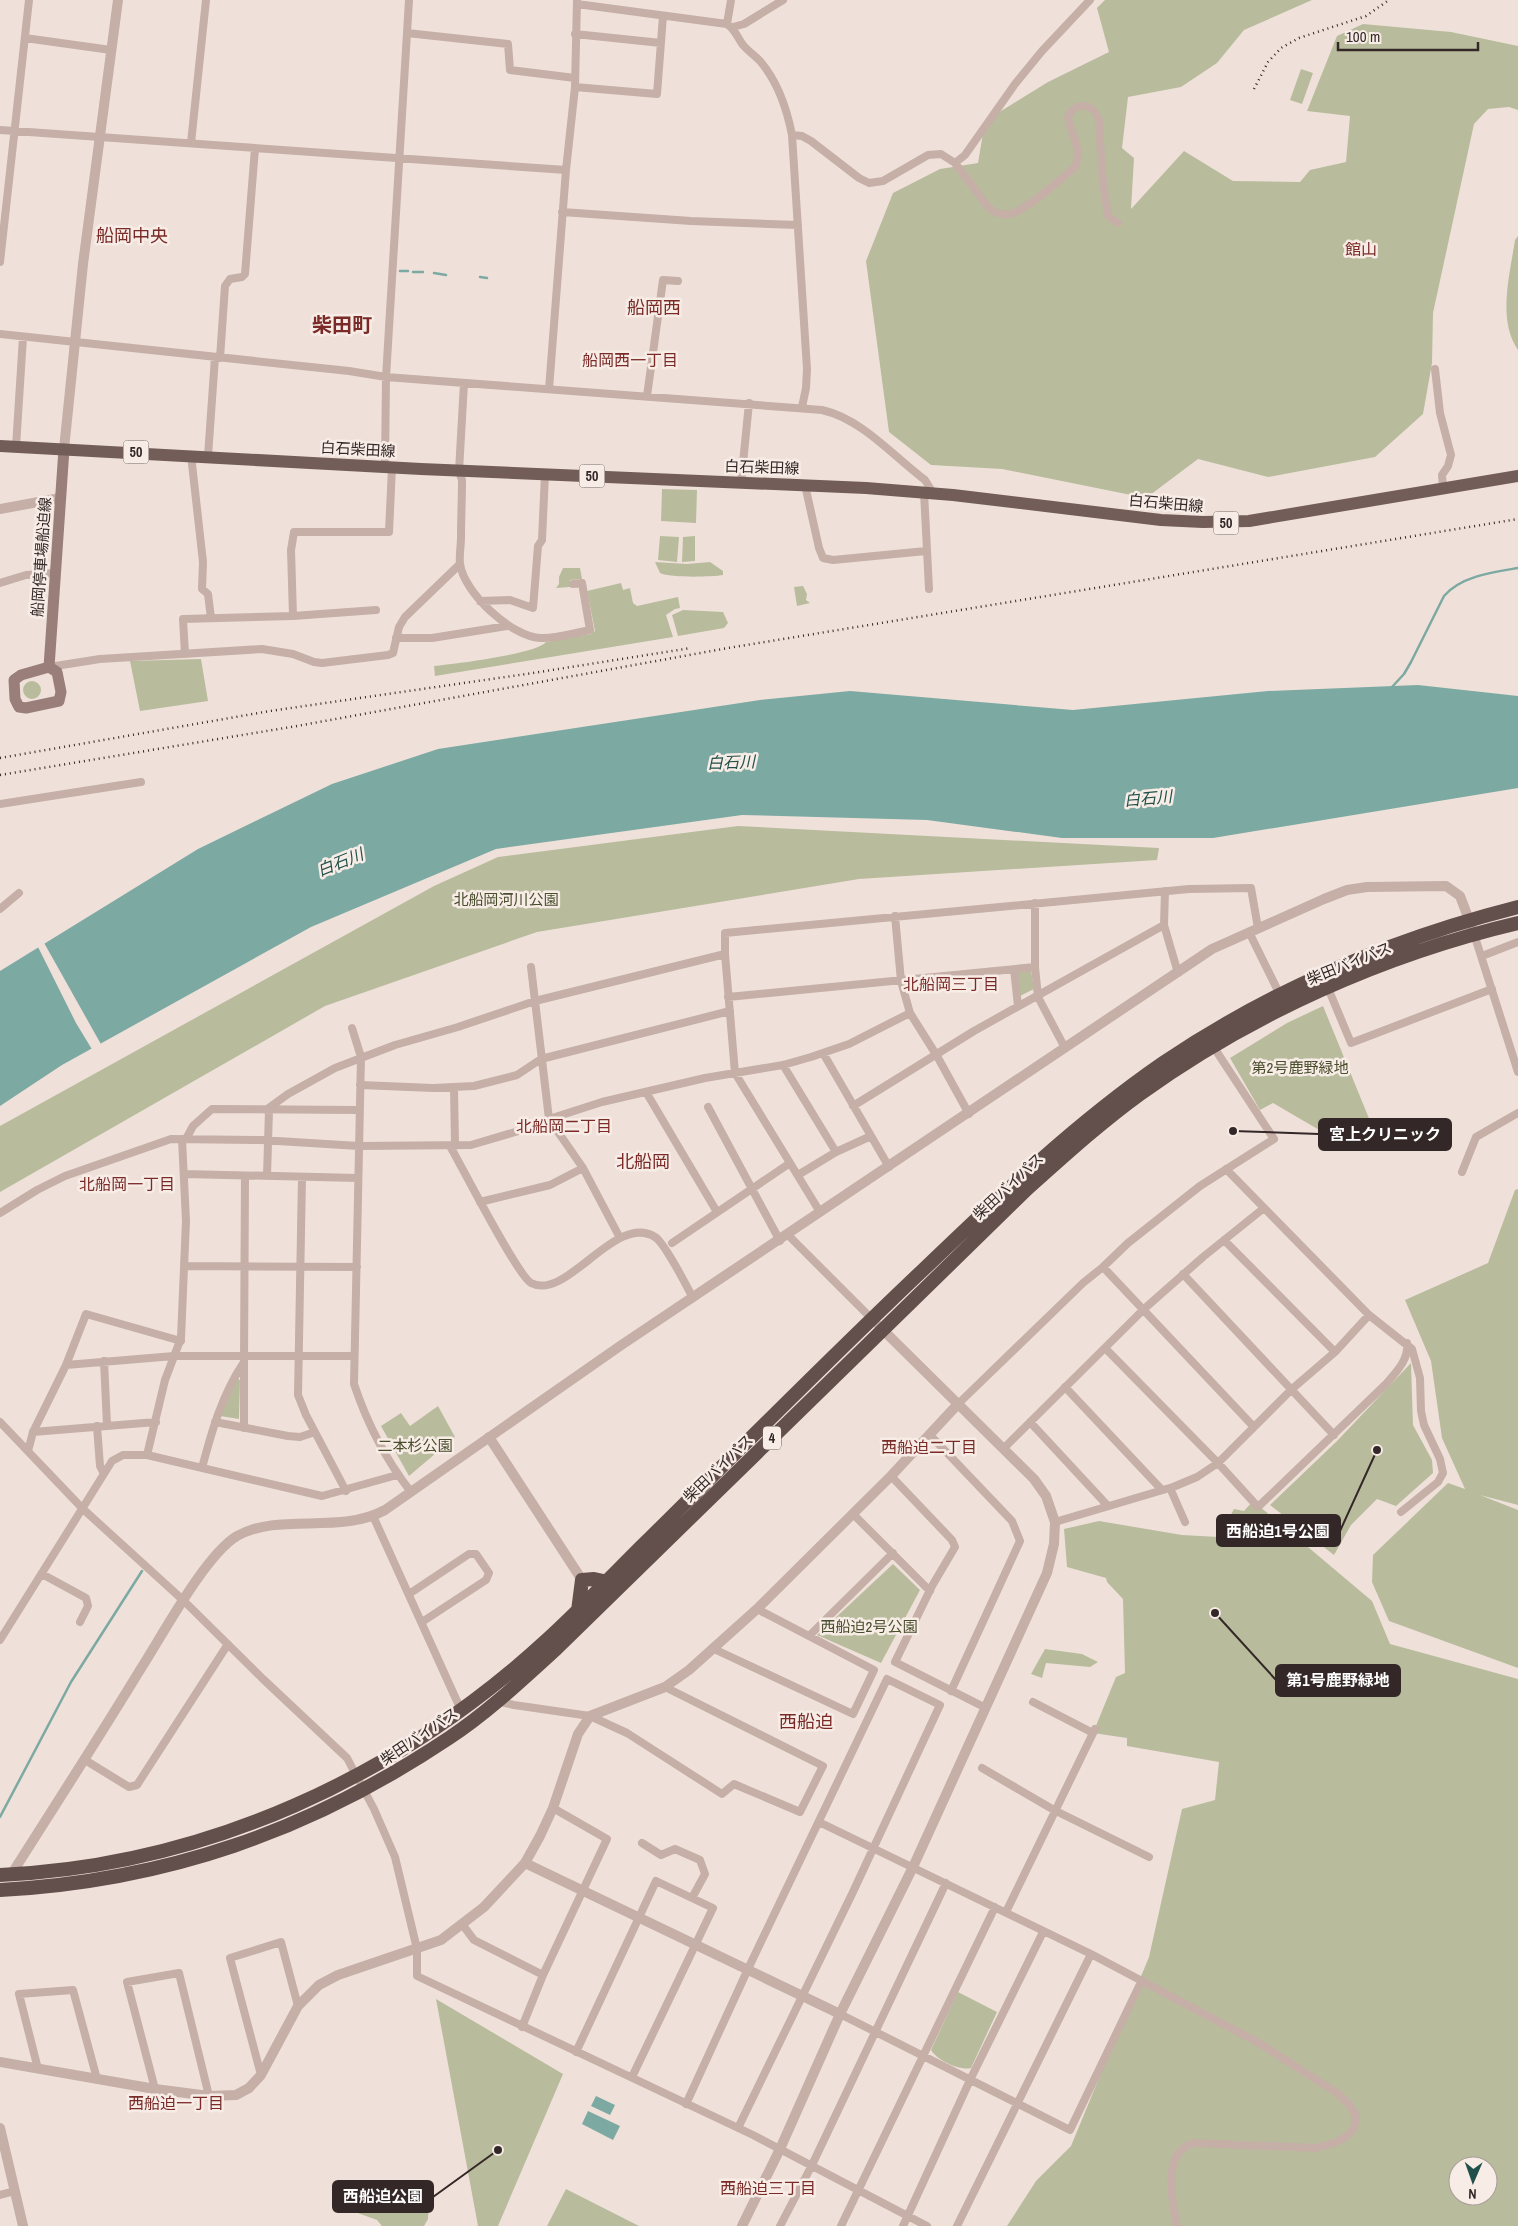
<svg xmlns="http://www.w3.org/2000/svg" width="1518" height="2226" viewBox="0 0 1518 2226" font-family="'Archivo Narrow','Noto Sans JP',sans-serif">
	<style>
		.green { fill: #b8bc9c; fill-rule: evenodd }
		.water { fill: #7ca9a2 }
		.pier { fill: #efe1da }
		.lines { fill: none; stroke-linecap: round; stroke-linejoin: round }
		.stream { stroke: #7ca9a2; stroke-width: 2.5 }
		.minor { stroke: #c5afa7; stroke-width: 8 }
		.tertiary { stroke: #c5afa7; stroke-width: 10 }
		.secondary { stroke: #997e79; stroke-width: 11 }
		.primary { stroke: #735d59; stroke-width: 12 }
		.trunk { stroke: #634f4c; stroke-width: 14 }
		.rail { stroke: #332827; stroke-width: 2.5; stroke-dasharray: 1 4; stroke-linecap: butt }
		.labels { text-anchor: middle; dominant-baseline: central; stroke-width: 5; stroke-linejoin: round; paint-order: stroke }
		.shield { fill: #f7ece6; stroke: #6e6360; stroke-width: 1 }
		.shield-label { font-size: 14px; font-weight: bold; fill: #332827 }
		.street-label { font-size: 15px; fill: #332827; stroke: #f7ece6 }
		.park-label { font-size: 15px; fill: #494e2d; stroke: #f7ece6 }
		.neighbourhood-label { font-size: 16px; fill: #7a2b28; stroke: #f7ece6 }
		.water-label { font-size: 16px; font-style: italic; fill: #21504a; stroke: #f7ece6 }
		.quarter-label { font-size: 18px; fill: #7a2b28; stroke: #f7ece6 }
		.district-label { font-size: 20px; font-weight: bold; fill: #7a2b28; stroke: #f7ece6 }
		.leader { fill: none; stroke: #332827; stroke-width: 2 }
		.callout-dot { fill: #332827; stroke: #f7ece6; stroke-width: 2 }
		.callout { fill: #332827; stroke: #332827; stroke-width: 2 }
		.callout-label { font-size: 16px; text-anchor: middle; font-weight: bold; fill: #fff }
	</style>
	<rect width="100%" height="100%" fill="#efe1da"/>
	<path class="green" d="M1105 0H1312L1244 30 1217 63 1181 87 1128 97 1122 148 1134 158 1131 209 1184 151 1233 181 1300 182 1310 170 1346 162 1350 116 1307 111 1337 36 1363 24 1451 32 1518 46V110L1509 107 1488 109 1474 124 1433 313 1432 363 1423 414 1375 457 1268 477 1198 459 1146 498 1002 469 931 465 889 432 866 261 893 193 940 169 978 163 985 121 1048 82 1109 52 1097 8Z
		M1301 69 1313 73 1302 104 1290 100Z
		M1518 236V350C1497 320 1510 274 1515 240Z
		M662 489 697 490 696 523 661 521Z
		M660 536 679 537 677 562 658 560Z
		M695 536V561L682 562 683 537Z
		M655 562 687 564 710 562 723 571V575C711 577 670 578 660 573Z
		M563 568H580L582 579 570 580V587L556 588 559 584V577Z
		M621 583 623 590 630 588 633 603 637 606 678 597 680 608 675 609 666 615 673 637 435 676 434 666C453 664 537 654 546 642L591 634 595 631 587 591Z
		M803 586 807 594 806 600 810 603 797 606 794 587Z
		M683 610 723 612 728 623 724 628 678 636 672 615Z
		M201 659 208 701 140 711 130 661Z
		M23 690a9 9 0 1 1 18 0a9 9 0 1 1-18 0Z
		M738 826 1159 848 1157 860 859 879 537 932 325 1006 0 1192V1126L434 886 498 857Z
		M1031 970 1034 989 1020 996 1016 971Z
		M1323 1006 1375 1133 1345 1145 1273 1103 1260 1110 1230 1058 1287 1023Z
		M1518 1189V1505L1480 1495 1518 1510V1668L1389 1621 1372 1582 1373 1555 1448 1483 1465 1489 1442 1438 1431 1361 1405 1300 1488 1263 1515 1190Z
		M1411 1363 1413 1425 1432 1460 1433 1473 1396 1506 1377 1499 1351 1525 1334 1555 1270 1505 1337 1441Z
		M236 1378 240 1380 239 1419 220 1416Z
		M438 1406 455 1437 409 1476 381 1426 401 1413 410 1426Z
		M1253 1501 1271 1516 1280 1518 1289 1531 1372 1601 1390 1644 1518 1679V2226H1007L1036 2181 1071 2146 1149 1957 1182 1809 1215 1800 1219 1762 1127 1746V1738L1093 1733 1116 1677 1125 1673 1123 1599 1107 1582 1106 1578 1067 1567 1064 1529 1099 1521 1182 1535 1219 1537 1234 1509 1244 1511ZM1458 2166H1488V2196H1458Z
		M893 1564 920 1590 881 1663 817 1635Z
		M1045 1649 1082 1654 1098 1662 1090 1667 1046 1663 1042 1678 1031 1674Z
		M958 1992 997 2012 971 2068C959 2071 937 2060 931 2050Z
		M436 1999 563 2074 498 2226H478Z
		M566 2189 639 2226H547Z
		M414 2197 429 2201 428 2219 424 2226H382L377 2220 355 2212V2208Z"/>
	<path class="water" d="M1418 685 1518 696V788L1213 838H1062L927 820 742 815 496 849 311 927 62 1065 0 1106V971L198 849 332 784 438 749 760 700 850 691 1073 710 1268 691Z
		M596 2096 615 2105 610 2115 591 2106Z
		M588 2111 620 2126 613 2140 582 2124Z"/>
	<path class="pier" d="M43 941 102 1046 93 1051 76 1023 37 945Z"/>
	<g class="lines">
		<path class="stream" d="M400 271H408
			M413 272H423
			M434 273 446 275
			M480 277 487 278
			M1392 687 1404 674 1411 662 1444 596C1461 576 1494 572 1518 568
			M0 1817 71 1682 142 1571"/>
		<path class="minor" d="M577 4 727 24C735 29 737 37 743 45 748 51 754 55 760 61 778 82 787 109 792 135L807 369 806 388 802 407
			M727 24 731 0
			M733 27 744 24 783 0
			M407 33 508 44 510 70 575 78
			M575 34 661 43
			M25 38 111 50
			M575 87 657 94 663 16
			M0 130 566 170
			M792 135 802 136 811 141 859 178 869 183 883 181 928 155 941 154 955 163 988 207C993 212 1001 215 1009 214 1025 212 1061 179 1075 167 1083 150 1071 134 1068 117 1076 99 1095 104 1099 121L1102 174 1108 216 1118 223
			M191 143 206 0
			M955 163 965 155 1015 84 1042 51 1090 0
			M562 212 691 221 798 225
			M0 262 29 0
			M0 334 349 371 386 377 822 410C862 419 893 456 925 480L933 493
			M220 358 225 286 230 279 242 277 245 274 255 148
			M1435 369 1440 413 1451 455 1448 466 1442 475 1443 488
			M464 383 459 471 462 480C462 499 461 518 461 537 461 546 459 556 460 564 464 593 512 637 540 638 556 639 574 633 590 630L582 583 573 584
			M549 389 566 170 575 87 577 0
			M647 396 663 280 678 281
			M16 447 23 337
			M191 455 203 562 202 589 208 594 211 618
			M208 456 215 357
			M385 467 386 377 409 0
			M741 483 749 403
			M805 485 819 548 823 558 833 560 926 551
			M924 492 929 589
			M0 583 26 575 55 573
			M480 601 510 600 533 608 538 546 542 540 545 474
			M293 616 291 550 294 532H389L392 467
			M396 638H432L507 626
			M185 654 183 619 293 616 376 610
			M49 667 100 659 262 649 293 654 314 662 322 663 388 655 393 653 399 627 405 617 460 564
			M0 804 141 782
			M1035 903V967L1038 997 1065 1048
			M0 909 19 893
			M895 916 901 981 910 1013 937 1056 969 1114
			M1164 925 1165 891
			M1249 932 1280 995
			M1474 934 1518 1072
			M725 954V933L1189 889 1251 888 1258 928
			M1482 956 1518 942
			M531 967 549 1119 583 1168 620 1238
			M1014 969 1018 1006
			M1328 988 1351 1043 1492 989
			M728 997 1035 967
			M352 1028 361 1057 354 1384C367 1423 386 1460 411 1492
			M823 1053 889 1167
			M783 1065 836 1152
			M360 1085 433 1088 474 1086 517 1075 541 1059 730 1011
			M454 1087 455 1146
			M646 1092 717 1212
			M853 1106 974 1031 1164 925 1178 973
			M708 1107 780 1241
			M266 1110 288 1094 335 1068 395 1045 458 1027 535 1001 725 954 735 1073 820 1212
			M186 1139 193 1126 212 1109 359 1110
			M450 1146C462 1167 517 1275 531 1283 567 1302 615 1212 655 1237 665 1243 686 1285 693 1298
			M1226 1169 1369 1315 1412 1349 1420 1378 1421 1411 1424 1425 1440 1459 1443 1473 1438 1482 1401 1512
			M1462 1172 1476 1137 1518 1113
			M184 1174 358 1178
			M798 1175 836 1152 871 1136
			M267 1176 269 1110
			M302 1177 298 1395 306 1415 346 1491
			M480 1202 550 1185 583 1168
			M0 1213 37 1190 65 1176 171 1139 261 1140 359 1146 471 1145 522 1130 549 1119 602 1102 705 1078 783 1065 811 1057 849 1044 910 1013
			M788 1235 872 1319
			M1224 1240 1335 1352
			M672 1243 790 1163
			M186 1266 357 1267
			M1103 1267 1253 1426
			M1183 1274 1334 1435
			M1105 1348 1218 1463 1258 1507 1386 1384C1396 1372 1409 1360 1407 1343
			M104 1361 107 1425
			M66 1365 86 1314 181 1341
			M1065 1387 1162 1490
			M957 1405 1083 1283 1103 1267 1128 1243 1200 1186 1274 1139 1213 1046
			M0 1422 83 1509 184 1601 263 1679 347 1758 374 1809 395 1857 417 1949V1976L753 2135 927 2226
			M215 1422 288 1436 300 1437 315 1432
			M1030 1422 1107 1505
			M97 1426 100 1466 103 1472
			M244 1428V1362
			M33 1432 156 1422
			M930 1435 1012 1521 1020 1541 951 1691
			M1003 1449 1144 1309 1203 1257 1264 1208
			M28 1451 33 1432 66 1365 174 1356H354
			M147 1455 165 1380 181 1338 186 1221 182 1139
			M202 1468C212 1430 222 1395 244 1362L245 1176
			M891 1476 952 1540 955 1547 932 1586 895 1662 986 1708
			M1170 1488 1185 1522
			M853 1514 930 1591
			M373 1516 461 1710
			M1055 1522 1173 1487 1197 1477 1218 1463 1292 1389 1335 1352 1369 1315
			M42 1574 86 1598 88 1606 80 1622
			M409 1594 469 1554H476L489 1573 486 1580 422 1622
			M809 1636 893 1553
			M0 1640 112 1461 123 1455H147L322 1496 397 1475
			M714 1649 853 1714 874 1670 757 1609
			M497 1701 514 1705 590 1716 627 1733 722 1794 734 1784 800 1812 823 1766 665 1687
			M1033 1702 1093 1733
			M85 1760 129 1787 137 1785 228 1644
			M982 1768 1054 1810 1149 1857
			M819 1822 1091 1954 1259 2043 1337 2093 1349 2104 1356 2116 1354 2128 1347 2136 1337 2142 1316 2148 1195 2143C1161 2150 1172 2201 1177 2226
			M642 1843 661 1855 675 1849 700 1860 705 1874 692 1898
			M1006 1912 1095 1729
			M462 1924 474 1940 543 1975
			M840 2014 1070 2130 1142 1980
			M522 2027 543 1975 607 1839 553 1808
			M576 2052 656 1881 713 1908 632 2077
			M38 2069 19 1994 73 1990 97 2079
			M261 2075 230 1958 281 1942 298 2006
			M155 2089 127 1982 179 1973 209 2096
			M686 2104 748 1969 887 1679 940 1705 852 1894 738 2128
			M0 2195 15 2191
			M780 2226 812 2165 946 1883
			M841 2226 995 1907
			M903 2226 971 2078 1043 1932
			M957 2226 1091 1954"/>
		<path class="tertiary" d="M64 449 83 264 118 0
			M0 509 60 498
			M489 1437 582 1580
			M525 1863 840 2014
			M11 1875C54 1807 98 1739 140 1670 162 1636 205 1555 237 1536 280 1512 339 1535 385 1510L620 1346 1212 949 1324 899 1347 890 1367 887 1446 886 1460 896 1471 925
			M0 2062 155 2089 209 2096 236 2095 249 2088 261 2075 298 2006 319 1985 338 1975 441 1940 484 1907 525 1863 540 1836 553 1808 578 1734 590 1716 665 1687 689 1670 757 1609 891 1476 957 1405
			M0 2128 23 2226
			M742 2226 780 2149 840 2014 913 1867 1047 1573 1054 1544 1055 1522 1046 1496 1034 1479 879 1326"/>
		<path class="secondary" d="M49 667 64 449
			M49 667 57 672 61 692 59 701 26 708 19 707 15 699 14 680 21 675Z"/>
		<path class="primary" d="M0 446 421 469 866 488 953 495 1161 520 1203 522 1249 521 1518 476"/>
		<path class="trunk" d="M578 1611 582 1580 594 1579 608 1582
			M0 1875C206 1866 398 1777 549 1638 584 1606 616 1571 650 1538 741 1448 831 1357 924 1269 1000 1196 1076 1123 1163 1063 1271 990 1392 939 1518 907
			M0 1890C166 1881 310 1831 449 1738 487 1713 522 1680 556 1649L1027 1189C1064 1156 1100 1123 1140 1094 1251 1014 1385 954 1518 923"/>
		<path class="rail" d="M1254 89 1268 62 1281 48 1299 38 1366 16 1389 0
			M0 758 270 711 533 673 691 648
			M0 775 297 726 728 648 1518 519"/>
	</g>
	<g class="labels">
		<g class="shield">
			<rect x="123.5" y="440.5" width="25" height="23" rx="4"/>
			<rect x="579.5" y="464.5" width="25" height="23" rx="4"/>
			<rect x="1213.5" y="511.5" width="25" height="23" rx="4"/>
			<rect x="763" y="1426.5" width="18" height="23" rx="4"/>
		</g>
		<g class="shield-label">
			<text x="136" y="452">50</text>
			<text x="592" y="476">50</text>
			<text x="1226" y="523">50</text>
			<text x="772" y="1438">4</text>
		</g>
		<g class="street-label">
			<text transform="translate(358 449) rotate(3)">白石柴田線</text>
			<text transform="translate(762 467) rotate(2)">白石柴田線</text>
			<text transform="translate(1166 503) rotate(5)">白石柴田線</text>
			<text transform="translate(41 557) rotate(-86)">船岡停車場船迫線</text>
			<text transform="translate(1349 963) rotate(-22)">柴田バイパス</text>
			<text transform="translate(1008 1186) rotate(-43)">柴田バイパス</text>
			<text transform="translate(718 1468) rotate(-44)">柴田バイパス</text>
			<text transform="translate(419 1736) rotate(-34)">柴田バイパス</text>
		</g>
		<g class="park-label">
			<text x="506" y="899">北船岡河川公園</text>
			<text x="1300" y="1067">第2号鹿野緑地</text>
			<text x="415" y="1445">二本杉公園</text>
			<text x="869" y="1626">西船迫2号公園</text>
		</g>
		<g class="neighbourhood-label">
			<text x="1361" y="249">館山</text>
			<text x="630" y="360">船岡西一丁目</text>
			<text x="951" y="984">北船岡三丁目</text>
			<text x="564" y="1126">北船岡二丁目</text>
			<text x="127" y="1184">北船岡一丁目</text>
			<text x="929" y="1447">西船迫二丁目</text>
			<text x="176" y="2103">西船迫一丁目</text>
			<text x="768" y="2188">西船迫三丁目</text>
		</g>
		<g class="water-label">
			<text transform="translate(731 762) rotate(-2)">白石川</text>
			<text transform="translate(1148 798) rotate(-5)">白石川</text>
			<text transform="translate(340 862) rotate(-22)">白石川</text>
		</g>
		<g class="quarter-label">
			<text x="132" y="235">船岡中央</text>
			<text x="654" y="307">船岡西</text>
			<text x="643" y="1161">北船岡</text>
			<text x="806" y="1721">西船迫</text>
		</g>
		<g class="district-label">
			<text x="342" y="324">柴田町</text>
		</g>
	</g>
	<path class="leader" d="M1233 1131L1319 1134M1377 1450L1340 1531M1215 1613L1276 1680M498 2150L433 2197"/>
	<g class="callout-dot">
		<circle cx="1233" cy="1131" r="5"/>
		<circle cx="1377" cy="1450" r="5"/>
		<circle cx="1215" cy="1613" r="5"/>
		<circle cx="498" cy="2150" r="5"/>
	</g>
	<g class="callout">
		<rect x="1319" y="1119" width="132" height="31" rx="5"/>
		<rect x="1217" y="1515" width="123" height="31" rx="5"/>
		<rect x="1276" y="1665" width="124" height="31" rx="5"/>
		<rect x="333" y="2181" width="100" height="31" rx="5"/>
	</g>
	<g class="callout-label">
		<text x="1385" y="1140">宮上クリニック</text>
		<text x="1278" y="1537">西船迫1号公園</text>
		<text x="1338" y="1686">第1号鹿野緑地</text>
		<text x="383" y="2202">西船迫公園</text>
	</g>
	<g transform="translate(1473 2181) rotate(182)"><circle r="24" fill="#f7ece6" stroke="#a99e9a"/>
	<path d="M0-4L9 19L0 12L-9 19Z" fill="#21504a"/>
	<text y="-8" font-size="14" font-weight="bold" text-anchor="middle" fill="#332827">N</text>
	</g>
	<path d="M1338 42v8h140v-8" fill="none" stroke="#332827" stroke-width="2.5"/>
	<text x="1346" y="42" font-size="15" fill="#332827" stroke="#f7ece6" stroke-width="4" paint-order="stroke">100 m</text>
</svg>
